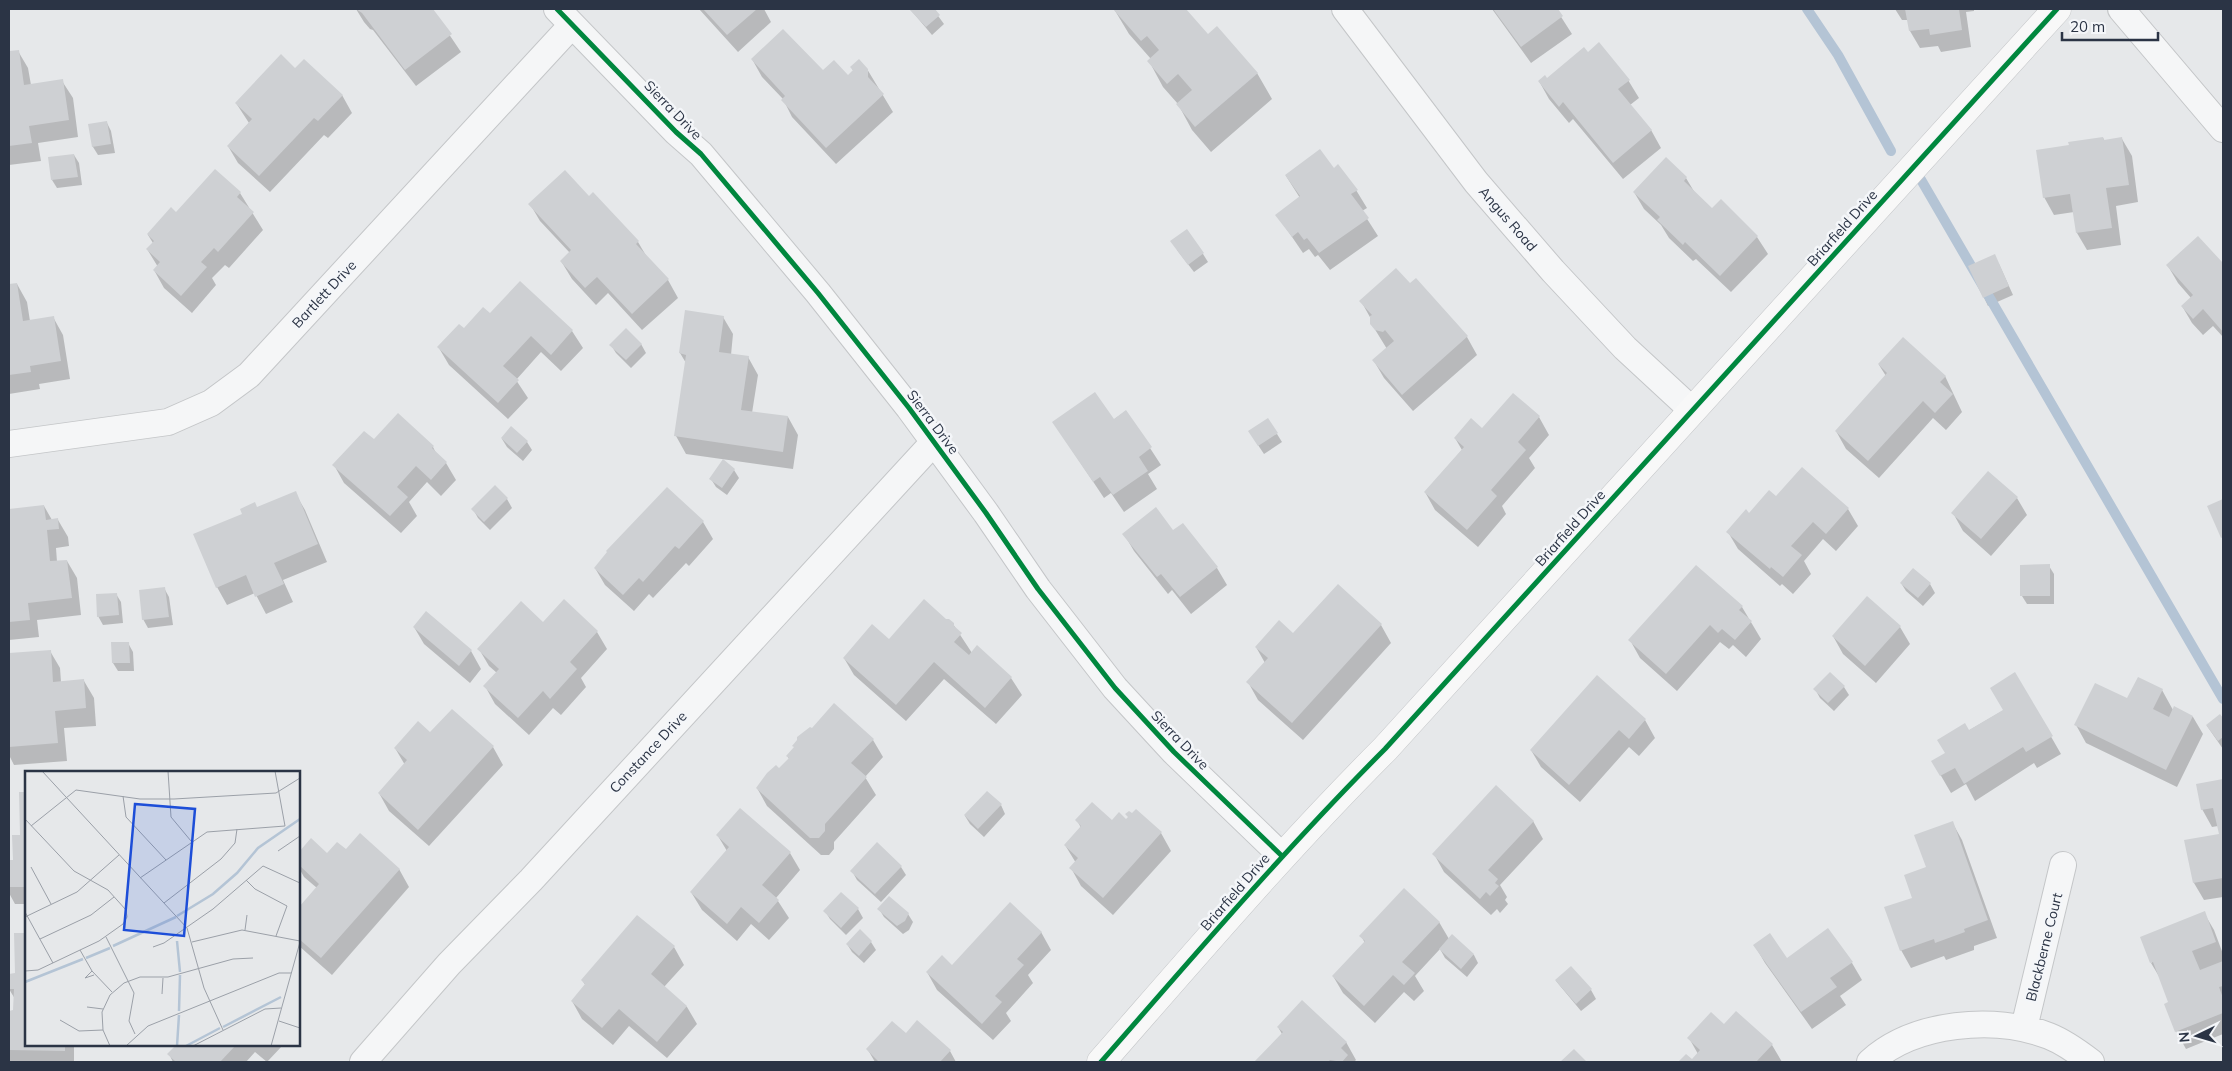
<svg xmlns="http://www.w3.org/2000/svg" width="2232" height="1071" viewBox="0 0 2232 1071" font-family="Mulish,sans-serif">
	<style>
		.shadow { fill: #0003 }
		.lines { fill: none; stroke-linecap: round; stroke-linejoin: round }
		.stream { stroke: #b4c4d5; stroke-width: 10 }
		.building { fill: #ced0d3 }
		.street-casing { stroke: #c4c6c8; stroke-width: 28 }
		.secondary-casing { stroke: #c4c6c8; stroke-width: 29 }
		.street { stroke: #f5f6f7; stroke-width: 26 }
		.secondary { stroke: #f8f8f8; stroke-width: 28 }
		.cycleway-casing { stroke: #f4f6f9; stroke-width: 8 }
		.cycleway { stroke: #00873e; stroke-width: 5 }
		.labels { text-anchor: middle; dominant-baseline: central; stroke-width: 5; stroke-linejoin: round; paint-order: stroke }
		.street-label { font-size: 14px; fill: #2b3445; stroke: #f4f6f9 }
		.inset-river { fill: none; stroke: #b4c4d5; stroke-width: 2.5 }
		.inset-road { fill: none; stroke: #9ba0a8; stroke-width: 1 }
		.view { fill: #1d4ed8; fill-opacity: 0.15; stroke: #1d4ed8; stroke-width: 2.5 }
		.inset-edge { fill: none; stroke: #2b3445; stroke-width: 2.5 }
	</style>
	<rect width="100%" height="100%" fill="#e6e8ea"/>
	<path class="shadow" d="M356 9H432L461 52 416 86 373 30 370 29 364 22Z
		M699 9H764L771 22 738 52Z
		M910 9H933L944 24 932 35Z
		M1114 9H1185L1208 36 1257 73 1272 99 1211 152 1192 130 1178 104 1163 87 1149 61 1151 59 1129 34Z
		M1492 9H1556L1572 34 1531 63Z
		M1895 9H1974V11L1966 12 1971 47 1941 52 1938 46 1920 48 1910 31 1908 20H1902Z
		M18 51 28 68 31 85 62 81 73 98 78 137 38 143 41 161 9 165V52Z
		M1588 53 1628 80 1639 98 1630 105 1651 130 1661 148 1623 179 1573 119 1569 123 1549 99 1539 81 1547 79Z
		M752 59 848 77 854 72 851 67 867 69 893 112 836 164 792 117 783 99 762 77Z
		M295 70 342 95 352 113 328 138 324 135 270 192 238 163 228 146 249 123 236 103Z
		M107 123 111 131 115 153 98 155 93 147 89 125Z
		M2103 138 2105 141 2122 139 2132 156 2138 202 2116 206 2121 245 2087 250 2077 233 2074 212 2054 215 2044 197 2070 146Z
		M74 155 79 163 82 185 57 188 52 180Z
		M1333 170 1356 190 1367 208 1362 211 1378 236 1330 270 1318 255 1315 257 1309 249 1303 253 1277 215 1300 198 1286 176Z
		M1686 178 1695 193 1712 210 1721 201 1757 237 1768 254 1731 292 1696 259 1693 261 1669 238 1661 225 1644 209 1634 192Z
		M240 193 263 230 229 268 225 265 212 278 216 285 192 313 164 288 154 270 158 267 147 249 153 243 148 235 177 214Z
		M593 194 638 242 648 259 668 280 678 298 642 330 608 293 596 305 572 279 561 261 570 253 540 221 530 204 589 198Z
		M2198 238 2223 265V337L2213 326 2203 335 2192 323 2182 306 2191 298 2178 283 2168 266Z
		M1177 250 1203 254 1208 262 1194 272Z
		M1999 264 2013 295 1988 306 1969 266Z
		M1416 280 1467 337 1477 355 1413 411 1384 378 1374 361 1387 349 1371 323V319L1361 301 1410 285Z
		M520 283 572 331 583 348 561 371 541 352 516 380 528 398 508 419 449 365 439 348 490 315Z
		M17 284 27 302 30 321 53 317 63 335 70 379 39 384 40 389 9 394V286Z
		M723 317 733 334 731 355 748 357 758 375 752 413 788 417 798 435 793 469 686 454 676 436 686 363 680 353Z
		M641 344 646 353 631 368 616 353 611 345Z
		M1879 365 1945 376 1962 412 1946 430 1933 418 1879 478 1846 449 1836 431 1886 376Z
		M1513 395 1539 417 1549 435 1529 458 1535 468 1502 506 1506 514 1478 547 1435 510 1425 492 1462 450 1455 438 1482 430Z
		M1126 411 1161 465 1148 474 1157 489 1124 512 1111 493 1104 498 1054 423 1113 420Z
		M398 415 433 447 437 455 446 463 456 480 441 496 427 482 409 502 417 516 401 533 344 483 334 465 374 441Z
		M1277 434 1282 442 1264 454 1254 439Z
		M502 439 527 442 532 450 523 461 507 447Z
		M734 470 739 478 727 495 716 487 711 479Z
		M495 487 507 499 512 508 490 530 478 518 473 509Z
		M667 489 703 522 713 539 689 566 686 563 653 598 649 594 634 611 605 585 595 568Z
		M295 493 305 510 327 562 283 580 293 602 266 614 255 593 227 605 217 587 258 509Z
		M1776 498 1848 509 1858 526 1836 551 1823 539 1804 561 1811 574 1793 594 1782 584 1780 586 1738 549 1728 532 1749 514Z
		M2017 498 2027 515 1991 556 1963 531 1953 513Z
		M44 506 52 520H58L68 537 69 546 56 548 57 562 67 561 77 578 81 615 37 620 39 637 9 640V510Z
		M1124 534 1217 568 1227 585 1191 614 1172 590 1168 594 1134 551Z
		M1696 566 1742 607 1761 639 1746 657 1733 645 1729 649 1720 642 1677 691 1640 658 1630 640Z
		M2049 566 2054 574V604H2027L2022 596Z
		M1913 569 1930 584 1935 593 1923 606 1906 591 1901 583Z
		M1338 586 1381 625 1391 643 1303 740 1258 700 1248 682 1265 663 1256 647 1294 635Z
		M164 588 169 597 173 625 148 628 143 619Z
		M116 594 121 602 123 623 103 625 98 616Z
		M426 613 471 651 481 669 470 683 424 644 414 627Z
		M543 624 597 632 607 649 581 678 586 687 561 715 553 708 529 735 495 704 485 686 497 673 489 666 479 649Z
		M953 624 972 653 1011 678 1022 695 996 724 944 679 906 721 854 675 844 658 889 641Z
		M1900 627 1910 644 1876 683 1843 654 1833 636Z
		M128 643 133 652 134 671H118L113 663Z
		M50 651 60 668 61 682 84 681 94 698 96 726 64 728 67 761 14 765 9 755V720H12L9 654Z
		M2015 674 2061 754 2037 768 2034 763 1975 801 1966 784 1951 793 1933 762 1946 753 1968 731 2004 710Z
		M1844 687 1849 695 1834 711 1820 698 1815 689Z
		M2162 690 2173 710 2193 717 2203 734 2177 787 2086 743 2076 725Z
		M2220 716 2223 720V749L2207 726Z
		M1645 720 1655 738 1639 756 1629 747 1580 802 1541 767 1531 750Z
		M430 734 493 747 503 765 429 846 389 811 379 793 405 765 395 748Z
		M873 740 883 757 865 777 876 795 834 842V849L829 855H821L767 806 757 788 779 770 789 759 788 757 795 748Z
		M2223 780V897L2204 900 2194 883 2186 841 2220 835 2218 826 2212 827 2202 809 2198 785Z
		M26 793V904H15L9 893V861H14L21 836 20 794Z
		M1001 805 1005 814 984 837 970 824 965 816Z
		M1077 820 1126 821 1161 833 1171 851 1113 915 1081 886 1071 868 1076 863 1065 845 1081 828Z
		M1533 821 1543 839 1500 885 1507 897 1505 900 1508 904 1500 913 1497 909 1491 915 1444 872 1434 854Z
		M1952 822 1962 840 1997 938 1974 946V950L1946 960 1944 956 1911 968 1901 950 1913 898Z
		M718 836 790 853 800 870 776 898 789 918 769 940 751 924 737 941 702 910 691 892 727 851Z
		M311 840 327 855 346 851 399 869 409 887 332 975 299 946V909L317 888 304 877 299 868V854Z
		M877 844 901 867 906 875 881 902 857 880 852 871Z
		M858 909 863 918 846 935 830 919 825 911Z
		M879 909 908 914 913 922 909 930 903 934 884 917Z
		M2204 913 2214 930 2223 954V1034L2186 1049 2176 1031 2170 1003 2160 978 2151 963Z
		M1439 922 1449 939 1452 936 1474 955 1478 963 1467 977 1445 958 1440 949 1415 976 1424 991 1414 1001 1404 992 1375 1023 1343 993 1333 976 1365 943 1361 936Z
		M860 931 871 942 876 950 864 963 852 952 847 944Z
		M1041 932 1051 950 1028 975 1033 983 1006 1013 1011 1021 993 1040 937 990 927 972 952 967Z
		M15 934H26V1045H74V1062H10L9 1061V1012H14L15 999 9 989 10 976 16 975Z
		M1755 946 1787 959 1852 963 1862 980 1840 996 1846 1005 1812 1029 1765 963Z
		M674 947 684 965 664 987 687 1007 697 1024 667 1058 629 1026 613 1045 582 1019 572 1001 586 986 582 980Z
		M1556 981 1591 990 1596 999 1581 1011Z
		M1725 1025 1772 1045 1782 1062H1679L1686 1055 1692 1061 1698 1054 1689 1038Z
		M1278 1027 1346 1042 1356 1060 1354 1062H1256L1282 1034Z
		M906 1035 950 1051 956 1062H875L868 1050Z
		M178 1045H283L267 1062 255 1052 246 1062H173L169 1054Z"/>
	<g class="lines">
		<path class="stream" d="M1807 9 1838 55 1891 151
			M1920 178 2223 699"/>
	</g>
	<path class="building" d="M356 9H433L452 34 405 70 362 13Z
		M703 9H757L727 35Z
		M909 9H935L940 15 926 27Z
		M1113 9H1186L1208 34 1217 26 1258 73 1195 127 1176 104 1192 90 1178 74 1167 84 1147 61 1159 50 1147 36 1141 41Z
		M1493 9H1558L1563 16 1521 47Z
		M1905 9H1959L1962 30 1930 35 1929 29 1909 31Z
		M783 29 823 70 834 60 848 75 853 70 850 67 859 59 868 69V77L884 94 826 148 781 100 785 96 751 59Z
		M1599 42 1630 80 1618 89 1652 130 1613 163 1563 102 1559 107 1538 81 1545 75 1547 78 1584 47 1588 52Z
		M19 50 24 85 63 79 69 120 29 126 32 143 9 146V51Z
		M281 54 295 68 304 59 343 95 318 121 314 118 259 176 227 146 252 119 235 103Z
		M107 121 111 144 92 147 88 124Z
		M2103 137 2104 140 2122 137 2129 185 2106 188 2112 228 2076 233 2070 194 2043 198 2036 150 2069 145 2068 142Z
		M1320 149 1334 168 1338 164 1358 190 1351 194 1369 218 1319 253 1307 238 1304 240 1298 232 1292 237 1275 215 1300 196 1285 175Z
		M74 154 78 177 51 180 48 157Z
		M1666 157 1687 177 1684 181 1712 208 1721 199 1758 236 1720 276 1685 242 1683 245 1657 220 1660 217 1633 192Z
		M215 169 241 192 237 197 254 212 218 252 214 248 201 262 207 267 181 296 153 270 160 262 146 249 154 241 147 234 171 207 176 212Z
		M565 170 589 196 593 192 639 241 636 244 669 279 632 314 597 277 585 288 560 261 571 250 528 204Z
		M1187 229 1204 253 1188 265 1170 241Z
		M2198 236 2223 263V332L2203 309 2193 319 2181 306 2193 295 2166 265Z
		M1995 254 2009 286 1983 298 1968 266Z
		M1396 268 1410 283 1416 278 1468 336 1402 395 1372 360 1394 341 1385 330 1383 332 1375 330 1370 324V316L1372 315 1359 301Z
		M520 281 573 330 551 355 531 336 503 366 519 380 498 403 437 347 459 324 464 328 483 307 490 313Z
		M17 283 23 321 54 316 61 361 30 366 31 372 9 375V284Z
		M685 310 724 316 719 352 749 356 741 410 788 416 783 452 674 436 686 355 679 353Z
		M626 328 642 344 626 360 609 345Z
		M1903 337 1946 376 1940 382 1953 394 1935 413 1923 401 1868 461 1835 431 1887 373 1878 364Z
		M1095 392 1114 419 1126 410 1152 447 1139 457 1148 471 1113 495 1100 477 1093 482 1052 422Z
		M1513 393 1540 416 1518 442 1526 450 1491 490 1497 496 1467 530 1424 492 1464 447 1454 438 1471 418 1482 428Z
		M398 413 434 446 432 448 447 462 431 480 416 466 397 487 408 497 390 516 332 465 364 431 374 439Z
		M1268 418 1278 433 1258 446 1248 431Z
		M511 426 528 441 517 453 501 438Z
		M723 459 735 469 722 488 709 479Z
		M1802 467 1849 508 1826 534 1813 522 1791 546 1802 555 1783 577 1771 567 1770 569 1726 532 1746 509 1749 513 1769 490 1776 496Z
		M1988 471 2018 497 1981 539 1951 513Z
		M495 485 508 498 484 522 471 509Z
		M667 487 704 521 679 549 675 546 643 582 639 578 623 595 594 568 607 552 606 551Z
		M296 491 318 544 274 563 284 584 255 597 246 575 216 588 193 534 242 514 240 509 255 502 257 507Z
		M2223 499V537L2221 538 2207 506Z
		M44 505 46 520 58 518 59 529 47 530 50 561 67 560 72 598 28 603 30 620 9 622V509Z
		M1156 507 1173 530 1183 523 1218 567 1180 597 1161 574 1157 577 1122 534Z
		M2050 564V596H2020V565Z
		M1696 565 1743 606 1739 610 1752 621 1735 640 1722 629 1718 633 1710 625 1666 674 1628 640Z
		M1913 568 1931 583 1918 598 1900 583Z
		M1338 584 1382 624 1292 723 1246 682 1268 658 1255 647 1279 620 1293 633Z
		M165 587 169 617 142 620 139 590Z
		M117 593 119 615 97 617 96 594Z
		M1867 596 1901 626 1865 666 1832 636Z
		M564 599 598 631 570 662 577 669 550 699 543 691 518 718 483 686 499 669 477 649 521 601 543 622Z
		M924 599 946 619H949L954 623V626L962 633 954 642 969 655 977 645 1012 677 985 708 934 662 896 705 843 658 872 624 889 639Z
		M426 611 472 650 459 666 413 627Z
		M111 642H129L130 663H112Z
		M51 650 53 682 84 679 86 708 55 711 58 743 9 747V653Z
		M1830 672 1845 686 1828 703 1813 689Z
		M2015 672 2053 736 2026 752 2023 747 1964 784 1955 768 1940 776 1931 761 1945 753 1937 740 1965 723 1969 730 2003 710 1990 688Z
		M1597 675 1646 719 1629 739 1619 730 1569 785 1530 750Z
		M2138 677 2163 689 2153 709 2169 717 2174 706 2193 716 2166 770 2074 725 2095 683 2127 698Z
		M834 703 874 739 851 763 867 777 825 824V831L819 838H810L756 788 767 773 776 765 779 768 789 758 786 756 794 747 792 746 797 740V737L810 727 812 728Z
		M452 709 494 746 418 830 378 793 407 760 394 748 418 721 430 732Z
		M2220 714 2223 718V737L2218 741 2206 725Z
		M2223 779V878L2193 883 2184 840 2219 834 2213 808 2201 810 2196 784Z
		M1496 785 1534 821 1488 870 1498 879 1495 883 1499 886 1490 896 1486 892 1480 899 1432 854Z
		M987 791 1002 804 978 829 964 815Z
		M19 792H26V887H9V860H13L12 835H20Z
		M1092 802 1112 820 1119 812 1126 819 1128 817 1125 814 1129 811 1132 813 1136 809 1162 832 1103 898 1069 868 1078 858 1064 845 1081 826 1075 820Z
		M740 808 791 852 762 885 779 900 759 923 741 907 727 924 690 892 729 847 716 835Z
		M1953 821 1988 920 1964 929 1965 932 1935 943 1934 939 1900 951 1884 907 1912 898 1904 875 1926 867 1914 835Z
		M360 833 400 869 321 958 299 939V907L319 884 299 865V852L311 838 327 853 337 842 346 849Z
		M877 842 902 866 875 894 850 871Z
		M1404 888 1440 922 1402 962 1415 973 1404 985 1393 975 1364 1006 1332 976 1365 941 1359 936Z
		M841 892 859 908 841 928 823 911Z
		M889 896 909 913 905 921 897 926 877 909Z
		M1010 902 1042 932 1017 959 1024 965 995 996 1002 1002 982 1024 926 972 942 955 952 965Z
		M2205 911 2216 942 2192 951 2200 970 2223 961V986L2219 987 2223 998V1013L2175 1032 2164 1004 2168 1002 2153 962 2150 963 2140 937Z
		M637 915 675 946 651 974 687 1006 657 1042 619 1009 602 1028 571 1001 585 984 581 980Z
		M1828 928 1853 962 1830 978 1837 987 1801 1012 1753 945 1770 933 1787 958Z
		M860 929 872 941 859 956 846 944Z
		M14 933H26V1045H65V1051L9 1050V1011L13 1010 14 989H9V974L15 973Z
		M1452 934 1474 954 1461 969 1439 949Z
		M1571 966 1592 989 1576 1004 1555 980Z
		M1302 1000 1347 1042 1341 1048 1348 1055 1342 1062 1330 1060 1328 1062H1254L1283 1032 1277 1027Z
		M1736 1011 1773 1044 1756 1062H1678L1686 1054 1692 1059 1700 1050 1687 1038 1711 1012 1724 1024Z
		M917 1020 951 1050 940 1062H879L866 1049 892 1021 906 1033Z
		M176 1045H236L220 1062H176L167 1054Z
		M1574 1049 1587 1062H1560Z"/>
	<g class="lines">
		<g class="street-casing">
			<path id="street" d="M557 9 676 132 701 154 818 293 909 408 986 513 1038 589 1115 688 1174 752 1282 856
				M1345 9 1476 182 1553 271 1625 348 1692 410
				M2121 9 2223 129
				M9 444 168 422 211 403 249 375 572 25
				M2024 1028 2063 865
				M363 1062 449 964 531 880 934 442
				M1870 1062C1914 1022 1995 1015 2049 1036 2064 1042 2078 1052 2091 1062"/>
		</g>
		<g class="secondary-casing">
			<path id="secondary" d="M1101 1062C1194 956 1285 849 1385 749L2057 9"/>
		</g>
		<use href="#street" class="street"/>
		<use href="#secondary" class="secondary"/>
		<g class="cycleway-casing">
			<path id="cycleway" d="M557 9 676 132 701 154 818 293 909 408 986 513 1038 589 1115 688 1174 752 1282 856
				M1101 1062C1194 956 1285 849 1385 749L2057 9"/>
		</g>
		<use href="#cycleway" class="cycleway"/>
	</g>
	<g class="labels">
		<g class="street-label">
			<text transform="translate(673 110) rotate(46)">Sierra Drive</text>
			<text transform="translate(1508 219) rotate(49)">Angus Road</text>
			<text transform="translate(1842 228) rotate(-48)">Briarfield Drive</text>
			<text transform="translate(324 294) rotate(-47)">Bartlett Drive</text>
			<text transform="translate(933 422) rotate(53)">Sierra Drive</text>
			<text transform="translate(1570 528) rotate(-48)">Briarfield Drive</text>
			<text transform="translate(1180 740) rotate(46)">Sierra Drive</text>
			<text transform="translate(648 752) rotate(-47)">Constance Drive</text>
			<text transform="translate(1235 892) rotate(-49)">Briarfield Drive</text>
			<text transform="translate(2044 947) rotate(-76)">Blackberne Court</text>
		</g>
	</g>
	<g transform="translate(25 771)">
		<rect width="275" height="275" fill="#e6e8ea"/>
		<path class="inset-river" d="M152 145 188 123 212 102 233 77 275 48M152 170 155 201M88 175 151 146M61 187 85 177M0 211 58 188M154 240 155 204M198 256 256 226M152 275 154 244M161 275 195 257"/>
		<path class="inset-road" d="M17 0 162 157 179 217 198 259M143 0 146 46 166 70M98 25 101 46 141 89M0 48 49 100 83 119 101 139 102 146 98 153 74 170 13 199 0 200M6 55 51 19 115 28H149L251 22 275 7M253 80 275 65M6 96 26 133M115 107 182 61 260 55 250 0M221 109 230 118 262 135 251 165M139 132 196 88 210 72 212 58M0 141 28 192M0 146 52 121 94 84M220 159 222 144M81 166 109 222 104 250 110 263M15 168 66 144 89 126M167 171 217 159 275 170M128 176 139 172 188 138 238 95 275 112M55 179 67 200 87 221M67 200 60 207 69 204M137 223 138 207M62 236 78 238M35 249 54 260 78 259M254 250 275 257M85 275 78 259 77 241 85 224 99 212 115 206H143L208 188 228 187M101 275 123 255 254 202H266M168 275 240 238 256 237M246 275 275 171"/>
		<path class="view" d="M110 33 170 38 159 165 99 159Z"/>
		<rect width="275" height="275" class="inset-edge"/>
	</g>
	<rect width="2232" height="1071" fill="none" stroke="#2b3445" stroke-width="20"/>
	<g transform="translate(2197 1036) rotate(265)" stroke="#f4f6f9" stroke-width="4" paint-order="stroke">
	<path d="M0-4L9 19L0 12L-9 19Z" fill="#2b3445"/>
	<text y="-8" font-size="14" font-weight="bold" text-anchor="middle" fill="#2b3445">N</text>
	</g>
	<path d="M2062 32v8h96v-8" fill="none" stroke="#2b3445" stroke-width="2.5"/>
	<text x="2070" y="32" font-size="15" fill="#2b3445" stroke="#f4f6f9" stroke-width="4" paint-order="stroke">20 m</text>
</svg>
